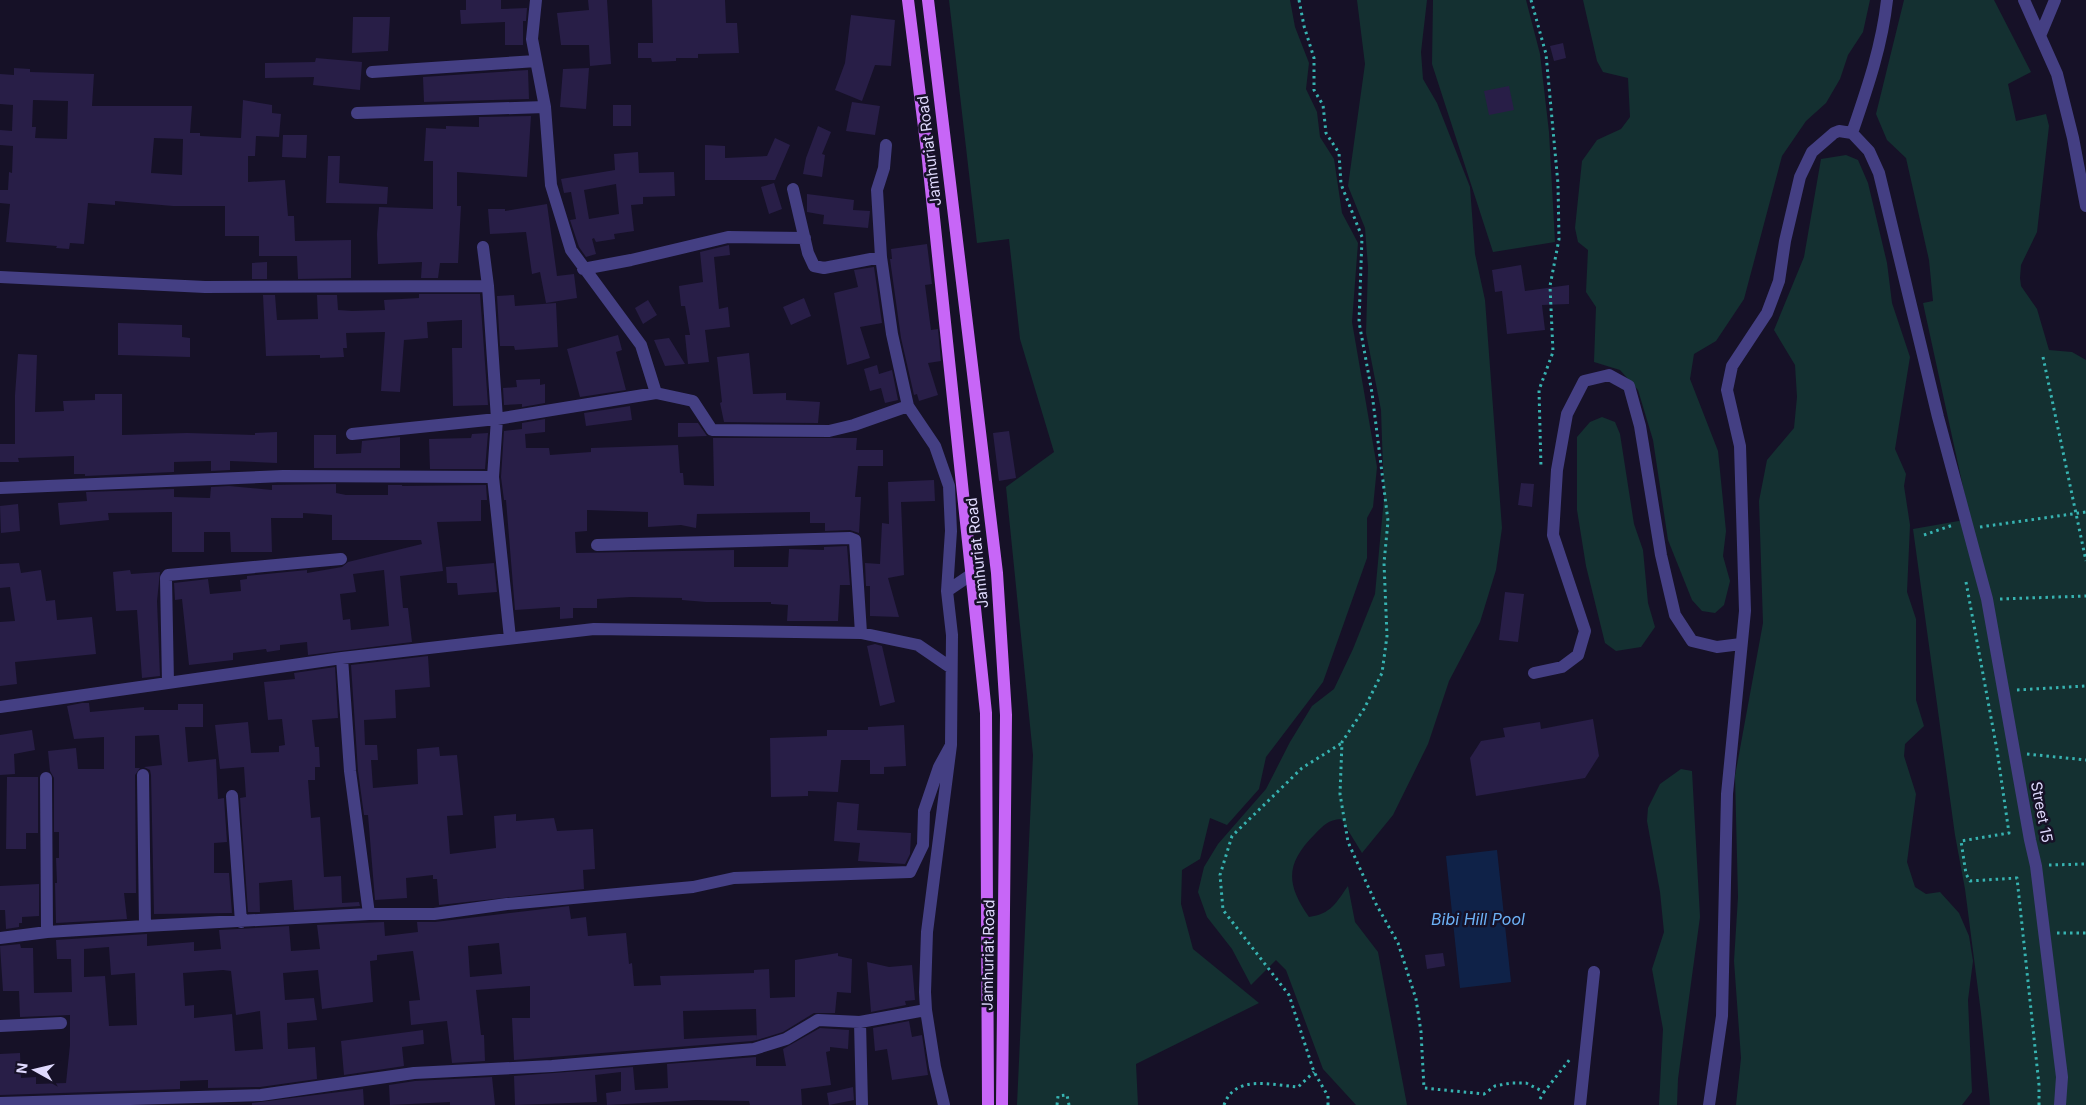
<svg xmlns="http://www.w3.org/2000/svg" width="2086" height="1105" viewBox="0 0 2086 1105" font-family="Inter,sans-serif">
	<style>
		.green { fill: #143031 }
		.water { fill: #0f2248 }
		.building { fill: #281e47; fill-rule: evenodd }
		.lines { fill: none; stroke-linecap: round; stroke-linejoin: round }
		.path { stroke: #37b3b1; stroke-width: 3; stroke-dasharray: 2.5 4; stroke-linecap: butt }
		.minor { stroke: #443f83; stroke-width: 12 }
		.major { stroke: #c766f7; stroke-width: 12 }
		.labels { text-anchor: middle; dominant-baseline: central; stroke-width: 5; stroke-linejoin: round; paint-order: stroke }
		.street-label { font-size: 15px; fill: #dfd9fd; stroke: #161127 }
		.water-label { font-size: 16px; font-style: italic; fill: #6db2f7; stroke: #161127 }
	</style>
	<rect width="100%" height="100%" fill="#161127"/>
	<path class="green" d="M949 0H1290L1295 27 1309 63 1306 89 1317 112 1320 137 1334 159 1342 213 1358 243 1352 322 1377 467 1373 507 1367 518V558L1323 682 1266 757 1259 789 1227 825 1210 818 1200 859 1182 870 1181 904 1193 949 1259 1003 1136 1064 1138 1105H1017L1033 755 1006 487 1054 452 1020 339 1009 239 977 243Z
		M1357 0H1427L1421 52 1423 79 1437 103 1470 187 1475 254 1485 300 1502 528 1496 570 1480 622 1449 681 1428 744 1393 815 1362 853 1341 819C1328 820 1324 825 1315 834 1285 864 1286 884 1309 917 1331 914 1336 903 1348 886L1355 922 1378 952 1407 1105H1356L1323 1069 1286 970 1276 960 1251 985 1232 949 1207 917 1198 892 1204 867 1218 844 1266 789 1290 742 1312 706 1334 689 1353 649 1375 594 1384 498 1381 410 1366 333 1368 267 1365 228 1348 186 1365 64Z
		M1433 0H1526L1540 54 1549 132 1555 242 1493 252 1432 64Z
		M1583 0H1870L1863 32 1848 55 1840 79 1826 103 1806 121 1782 156 1744 299 1716 341 1694 354 1690 379 1718 451 1726 531 1723 556 1730 581 1724 605 1715 613 1702 611 1692 600 1668 540 1653 440 1638 390 1620 370 1594 362 1596 307 1586 292 1588 250 1578 242 1575 228 1582 161 1597 140 1621 129 1630 117 1628 78 1603 72 1597 61Z
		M1904 0H1994L2031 72 2008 84 2016 121 2046 114 2049 126 2037 232 2021 265 2020 278 2021 286 2037 309 2049 350 2072 352 2086 360V1105H1990L1981 1013 1965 889 1955 835 1913 529 1970 519 1923 303 1933 301 1929 260 1906 158 1887 140 1876 114Z
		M1846 155 1858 160 1868 183 1887 263 1892 303 1910 357 1895 449 1906 474 1904 486 1910 525 1907 592 1916 619V700L1924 726 1905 744 1904 756 1916 794 1907 862 1915 887 1926 894 1940 892 1959 913 1969 936 1973 961 1968 1000 1972 1092 1962 1105H1736L1741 1058 1734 961 1738 897 1735 776 1763 623 1759 501 1767 460 1794 428 1797 397 1795 365 1774 330 1804 257 1821 159Z
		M1602 417 1615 422 1620 434 1634 524 1643 550 1648 603 1655 627 1641 647 1616 651 1605 643 1586 566 1577 510V437L1590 422Z
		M1681 769 1692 771 1700 917 1678 1079 1677 1105H1659L1663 1029 1652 969 1664 932 1660 892 1647 821 1648 808 1660 784Z"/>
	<path class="water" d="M1497 850 1511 982 1460 988 1446 856Z"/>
	<path class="building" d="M466 0H501V9L527 8 526 21H523V45H505V22L461 24 460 10H466Z
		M588 0H607L611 64 590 66 589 45H561L557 13 589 10Z
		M652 0H725L726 23H737L739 53 698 54V58H676V61L652 62 651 58H638V43H653Z
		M851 15 895 20 891 66 875 65 862 101 835 90 845 63Z
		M353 17H390L388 51 352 53Z
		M1563 43 1566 58 1554 61 1550 46Z
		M316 58 362 62 360 90 313 85 314 77 265 78V63L315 62Z
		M14 68 30 69V72L94 74 92 106H192L190 133H200V136L241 138 243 100 272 105V113L281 114 279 137 256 136 255 156H248V182L285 180 288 216H294L295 241 351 240V278L298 279 297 256H259V236H225V206H173L115 201V205L88 203 84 244 70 243 69 249 56 248 57 246 6 242 10 204 0 203V190H8L9 172 12 173 13 146 0 145V130L12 131 13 105 0 104V74L14 75ZM33 100 68 101 67 139 35 138 36 127H32ZM154 138 183 139 182 175 151 173Z
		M589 68 586 109 560 107 563 69Z
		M528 70 529 99 424 102 423 77Z
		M1509 86 1514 110 1489 115 1484 91Z
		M852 102 880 106 875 135 846 131Z
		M613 105H631V126H613Z
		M531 116 527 177 457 172V206H461L458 263H440L438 278H421L422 262 378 264 377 234 379 207 433 209V161H424L426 128 446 129V126L479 127V117Z
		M818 126 831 132 822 154 825 155 822 177 803 174 806 158Z
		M283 135H307L306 158 282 157Z
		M775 138 790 145 775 180H705V145L725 146V158L767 156Z
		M638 152 639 173 674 172 675 196 643 197V204L631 205 634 231 614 234 615 239 596 242 594 238 592 239 596 254 586 257 579 247 570 220 576 219 571 192 564 193 561 179 615 170 614 154ZM616 184 619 214 589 219 584 190Z
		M328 156H340L339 183 388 187 387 204 326 203Z
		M774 183 782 209 769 214 761 187Z
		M807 194 854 200 853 210 870 211 868 228 823 224 824 215 807 212Z
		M547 204 557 276 574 274 577 298 546 303 540 272 532 274 526 232 490 234 488 209H505V211Z
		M927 244 932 284 925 285 931 330 938 329 941 361 928 363 938 395 919 401 917 394 914 395 901 338 890 259H892L891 249Z
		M729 245 730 255 714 257 719 309 728 307 730 327 705 330 709 362 688 364 685 335H690L685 306H681L679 286 703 282 700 252Z
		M267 262V279H252V263Z
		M1521 265 1525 291 1569 285V304L1542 305 1545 330 1507 334 1502 291 1495 292 1492 270Z
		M874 267 882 323 860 327 870 358 847 365 834 293 858 287 854 270Z
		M419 294H480L488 405 453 406 452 348H462V320L427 322 428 338 404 340 400 392 381 391 385 332 346 333 347 348H343L344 357 320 358V355L266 356 263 295H275L277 320 318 319 317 295H337L338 310 352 311 385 310 384 300 419 298Z
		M514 295 515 306 556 303 558 347 515 350 514 346H500L497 296Z
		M804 298 811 316 791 325 783 307Z
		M648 300 657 315 643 324 635 308Z
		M118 323 182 325V337L190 338V357L118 355Z
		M618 335 622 350 616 352 626 390 580 397 567 349Z
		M669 338 685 364 665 366 654 340Z
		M749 353 753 394 786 393V400L820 402 818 423 724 422 720 403 722 402 717 357Z
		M18 354 37 355 35 412 64 411 63 401 95 400V394H122V435L187 433 255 435V433L277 432V463L230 461V470L211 471V461L174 462V472L85 476V474H74V456L18 458 19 462H0V444H15V395Z
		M877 365 879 374 892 370 898 400 885 403 881 388 870 391 864 369Z
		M540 379V385L545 384V403L522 407V404L504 405 503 388 517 387 516 380Z
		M630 406 632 420 586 426 584 413Z
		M545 419V432L525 434 526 448H549L550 455 591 452V448L678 445 680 473H683L684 485 714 486 713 438H857L856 450H883V466H858L855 497H861L859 533 850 530 825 531V523H810V512L697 514 696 528 681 525 648 527V512L587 510V531L575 532 576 553 734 550V567H788L789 549 824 550V547L847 546 850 585H840L838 621H787L788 605 771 604V602H706L682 600V598L631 597 597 599V608H573V618L560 619V607L515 610 506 500H504L501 477 504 431 522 429V423Z
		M678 423H698L707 436 678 437Z
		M1009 431 1016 478 999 481 993 433Z
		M488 433 485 469H430L429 439 471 438 472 434Z
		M314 435H336V454L361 453 362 441 400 437V468H314Z
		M934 480 935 501 901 502 904 575 888 578 899 617 870 616V586H866L865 563 880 564 882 523 889 524 888 482Z
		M1521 483 1534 484 1532 507 1518 505Z
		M336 484V493L346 495H388V485H402V486L486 485 487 500H481V521L437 522 443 571 400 576 403 608H408L412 642 308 655 307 642 280 645V650L267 652 266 649 233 653V660L189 665 182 599 175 600 174 583 208 579 210 594 241 591 240 580 247 579V576L307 570V573L342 567 348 562 422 544 421 540H332V515L303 513V518H271L272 552H231L230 532H204V552H172V512L108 513 109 520 60 525 58 503 87 501 86 492 174 489V497L210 498 211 487 229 486 272 490V485ZM384 570 389 626 351 630 350 619 343 620 340 594 356 592 353 574Z
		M18 504 20 531 1 533 0 506Z
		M19 563 21 573 41 570 46 601 55 600 57 620 92 617 96 654 15 662 17 684 0 686V622L15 621 10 587 0 588V564Z
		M494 563 497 592 458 595 457 583H447L446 567Z
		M130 570 131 574 160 572 157 601 160 676 142 678 137 610 116 611 113 572Z
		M1505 592 1524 594 1518 642 1499 640Z
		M875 644 882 646 895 702 880 706 867 646Z
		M428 656 430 687 395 690 396 718 364 720 365 745H377L378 760H371L373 788 418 784 417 749 439 747 440 756 457 755 463 815 447 816 450 854 496 848 494 816 516 814V821L554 818 557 831 593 829 595 869 583 870 584 889 439 905 437 879H433V875L406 878 407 898 375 900 368 815H364L358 771 351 665Z
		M335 667 338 718 312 720 315 747H319L320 767H315V780H308L311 818 320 817 324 877 341 876 342 903 359 902 360 906 294 910 292 880 259 883 260 912H248L240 798 246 797 244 767 220 769 215 725 248 722 251 753 279 752V746L285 745 282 719 268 720 264 682 295 679 294 673Z
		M82 703H89L90 712 144 707V710H178V704H203V727H185L188 762 216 759 218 799 224 798 227 842 214 843V873H229L232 913 154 914 151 775 150 770 144 767 162 765 159 735 135 736V768H140L135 775 136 893H124L127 919 56 923 55 883H57L56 858H59V832H54V778L50 771 48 751 76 748 78 769H104V737L74 739 67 706Z
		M1593 719 1599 756 1585 778 1476 796 1470 758 1481 741 1505 737 1503 728 1540 722 1541 729Z
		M904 725 906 766 884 767V774H870V760H841L838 792 808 791V796L771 797 770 738 827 736V730H868V727Z
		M32 730 35 750 14 754 15 774 0 775V735Z
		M7 777H38V833H26V849H6Z
		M837 802 859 804 857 830 911 833 910 854 905 864 858 861 860 843 834 841Z
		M39 884V916L22 917V923H19V927L6 929 5 910H0V886Z
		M569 906 571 919 586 917 588 936 626 933 629 964 632 963 634 986 661 985 660 976 754 973V970L769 969 770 998 795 997V960L838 953V956L852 959 851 993 837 992 835 1013H814L783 1032 757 1040 756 1009 683 1011 684 1039 757 1035V1040L752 1041 514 1060 512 1018H530V986L476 990 481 1035H484L485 1061 452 1063 447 1021 411 1025 409 1001 420 1000 413 951 377 955V960L370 961 373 1002 322 1009 318 970 283 973 285 1000 314 998 317 1020 287 1023 288 1049 315 1047 317 1079 260 1087 208 1088V1080L180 1081V1089L0 1095V1054L20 1053 21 1078 36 1077V1084L66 1083 70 1045V1015L20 1017 19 991H3L0 946 20 944 21 948H33L34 993 72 992 71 959H57L56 940 147 934V946L194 942V951L221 949 219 930 289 926 291 951 320 949 317 925 384 922 385 936 418 932 417 922H435ZM499 943 502 974 470 977 468 946ZM109 947 111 975 135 973 137 1025 109 1026 105 976 84 977V949ZM223 970 231 971 236 1015 260 1011 263 1049 235 1051 232 1014 194 1018V1005L185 1006 183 973Z
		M1443 953 1445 966 1427 969 1425 955Z
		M867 962 889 967 912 965 915 1000 905 1001 906 1005 871 1012Z
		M909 1021 912 1037 922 1035 928 1075 892 1080 887 1049 875 1051 873 1028Z
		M820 1028 849 1030 848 1049 830 1047V1051L826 1052 831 1085 801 1089 802 1105H750L749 1101 696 1100 607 1105 606 1093 621 1091V1072L595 1075 597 1102 515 1105 514 1076 633 1067 635 1090 668 1088 667 1064 756 1057V1066H786L783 1049Z
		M423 1030 424 1044 402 1047 404 1066 344 1075 341 1041Z
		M492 1077 495 1105H450V1102L390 1105 389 1085 415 1081Z
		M853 1087 854 1100 829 1105 827 1093Z
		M363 1089 364 1105H252V1103Z"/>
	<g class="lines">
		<path class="path" d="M1299 0 1304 26 1314 58V90L1323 105 1326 133 1339 153 1341 184 1362 237 1359 322 1372 393 1388 521 1384 563 1387 636 1382 673 1364 709 1342 742 1340 794 1348 842 1376 904 1398 943 1416 999 1421 1032 1424 1088 1484 1094 1495 1086 1511 1083H1526L1544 1092 1570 1059
			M1531 0 1546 54 1558 184 1559 239 1550 286 1553 352 1539 390 1541 468
			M2043 357 2086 561
			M1980 527 2086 512
			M1924 535 1953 525
			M1966 582 1997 750 2009 833 1961 841 1966 874 1970 881 2017 878 2039 1085V1105
			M2000 599 2086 596
			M2017 690 2086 686
			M2027 754 2086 760
			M2049 865 2086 864
			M2057 933H2086
			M1540 1099 1544 1092
			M1057 1105 1058 1096 1067 1095 1069 1105
			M1224 1105C1235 1074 1271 1085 1298 1087L1314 1072
			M1328 1105V1096L1314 1072 1289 995 1223 910 1220 875 1232 836 1302 768 1342 743"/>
		<path class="minor" d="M536 0 532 39 545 107 551 185 571 250 641 345 656 393
			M2024 0 2057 74 2073 138 2086 206
			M2040 36 2055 0
			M372 72 536 61
			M357 113 545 107
			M1852 133C1867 89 1882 46 1887 0
			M886 145 884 168 877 190 881 257 892 334 908 406 935 446 949 486 951 531 947 591 952 635 951 745 927 932 925 992 926 1010 935 1067 944 1105
			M793 189 808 253 814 266 824 268 881 257
			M483 247 488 286 497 419 493 477 510 638
			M583 269 631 260 728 237 805 238
			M0 277 205 287 488 286
			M352 434 497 419 656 393 693 401 712 430 829 431 854 425 908 406
			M0 488 283 476 493 477
			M597 545 850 538 855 540 861 633
			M947 591 972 574
			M342 658 350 771 369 914
			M1534 673 1562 667 1578 655 1585 631 1553 535 1557 470 1567 414 1584 381 1609 375 1629 386 1640 426 1661 555 1675 615 1692 641 1717 647 1741 644
			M168 683 166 578 168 575 341 559
			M0 707 342 658 594 629 861 633 918 645 950 667
			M143 775 145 926
			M46 778 47 932
			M232 796 241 922
			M0 938 47 932 145 926 369 914H434L507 904 693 887 734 878 910 872 923 845 924 811 939 767 951 745
			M860 1022 862 1105
			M0 1026 61 1023
			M0 1103 261 1095 414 1073 552 1066 754 1049 786 1039 818 1020 860 1022 926 1010
			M1580 1105 1594 972
			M1709 1105 1722 1016 1727 794 1745 611 1740 446 1727 390 1732 366 1767 313 1779 281 1785 241 1800 177 1812 152 1834 133 1839 131 1852 133 1869 151 1879 173 1938 417 1987 599 2030 840 2036 866 2062 1077 2060 1105"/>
		<path class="major" d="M908 0 927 151 986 713 988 1105
			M928 0 997 573 1006 715 1002 1105"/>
	</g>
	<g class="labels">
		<g class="street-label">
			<text transform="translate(929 151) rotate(-97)">Jamhuriat Road</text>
			<text transform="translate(977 553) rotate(-96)">Jamhuriat Road</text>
			<text transform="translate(2042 812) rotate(79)">Street 15</text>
			<text transform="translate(988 955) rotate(-89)">Jamhuriat Road</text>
		</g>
		<g class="water-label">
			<text x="1478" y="919">Bibi Hill Pool</text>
		</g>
	</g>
	<g transform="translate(35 1070) rotate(278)" stroke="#161127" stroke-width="4" paint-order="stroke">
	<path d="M0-4L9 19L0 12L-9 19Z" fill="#dfd9fd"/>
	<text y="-8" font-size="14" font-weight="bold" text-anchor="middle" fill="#dfd9fd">N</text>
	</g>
</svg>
